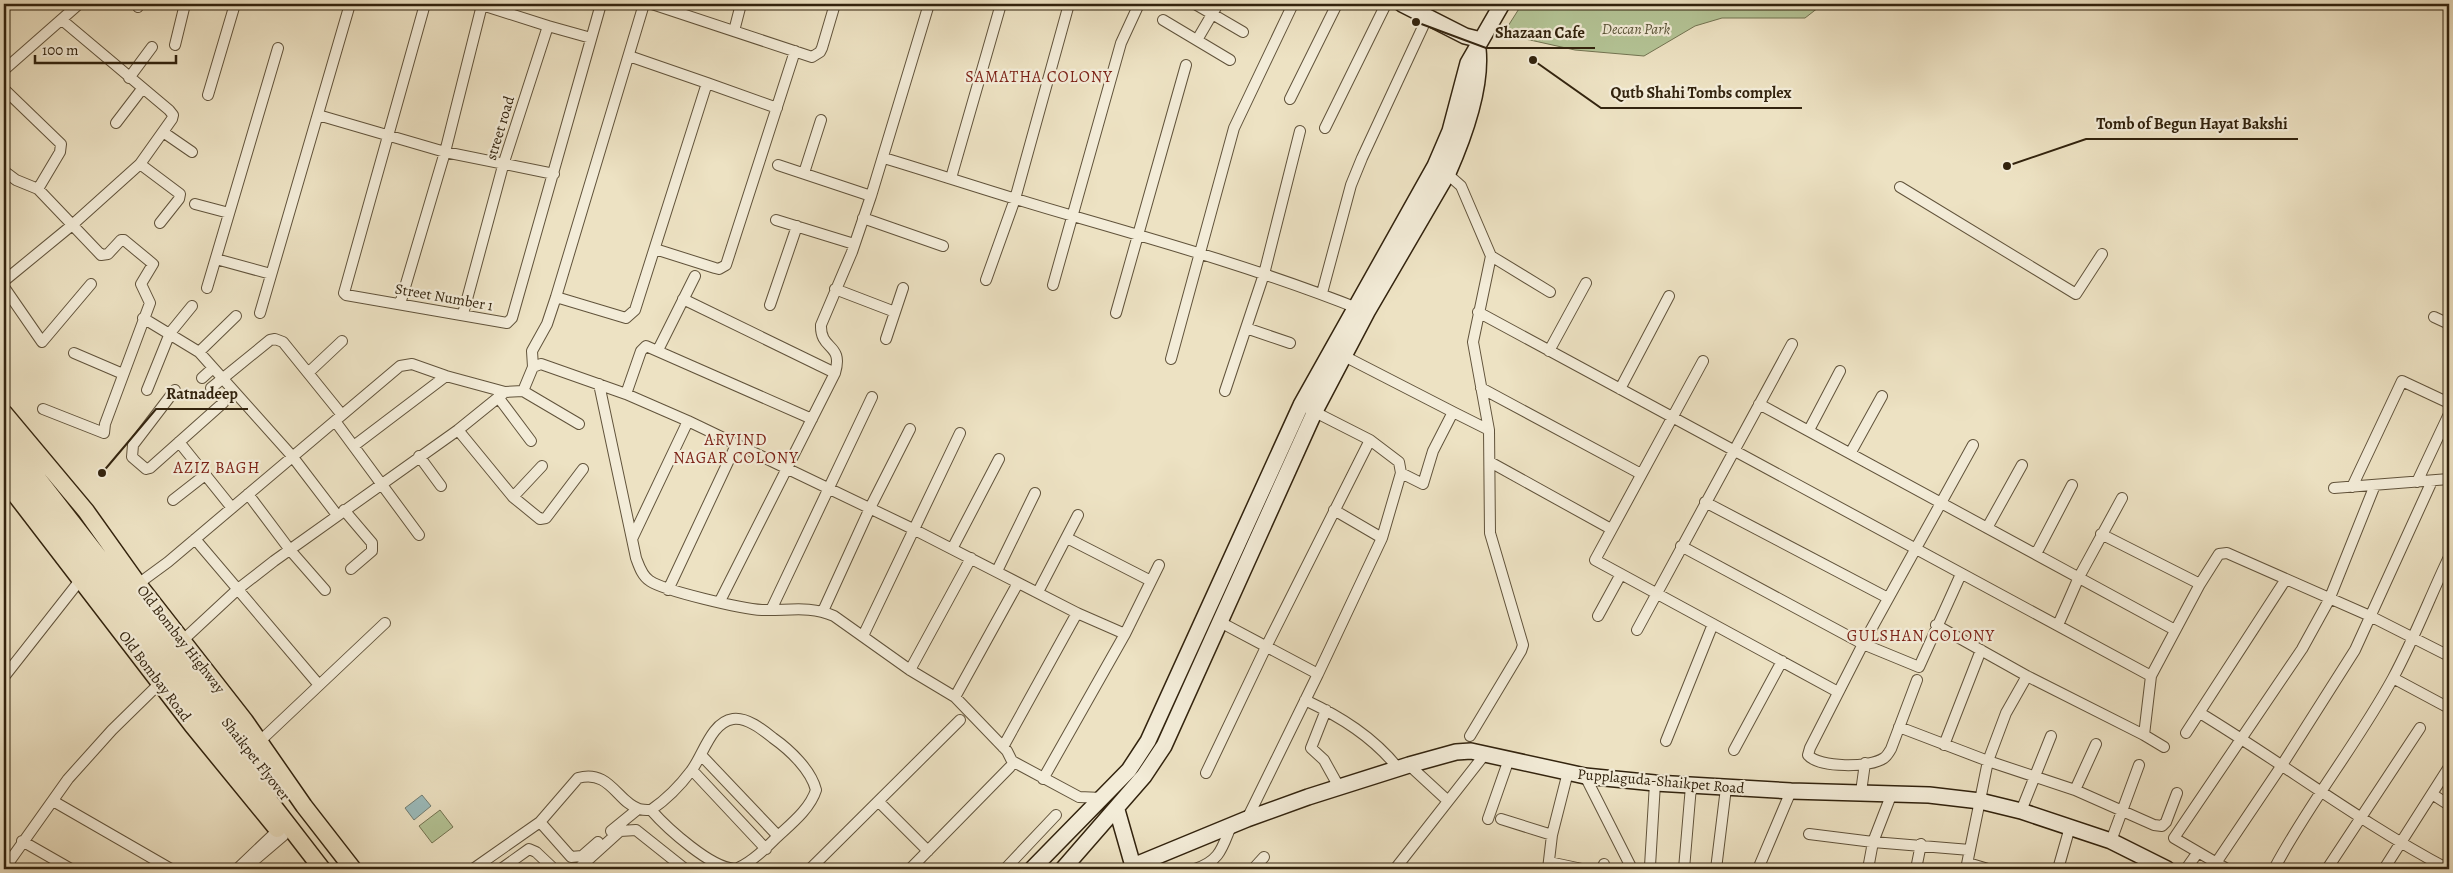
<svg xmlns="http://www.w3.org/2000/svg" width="2453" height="873" viewBox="0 0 2453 873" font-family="Alegreya,serif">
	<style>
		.green { fill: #b4c496; stroke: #737452 }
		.water { fill: #9cbcbc; stroke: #727f76 }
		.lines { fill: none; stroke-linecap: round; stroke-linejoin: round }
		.street-casing { stroke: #61533b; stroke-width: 12 }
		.secondary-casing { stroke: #32230e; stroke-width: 18 }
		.primary-casing { stroke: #32230e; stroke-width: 19 }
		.street { stroke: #f3ecd8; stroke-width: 10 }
		.secondary { stroke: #f3ecd8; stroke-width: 15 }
		.primary { stroke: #ede2c3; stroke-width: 16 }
		.labels { text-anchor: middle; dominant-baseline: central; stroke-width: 4.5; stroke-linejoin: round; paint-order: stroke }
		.park-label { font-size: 15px; font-style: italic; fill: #595337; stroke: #f3ecd8 }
		.street-label { font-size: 15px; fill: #32230e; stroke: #f3ecd8 }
		.neighbourhood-label { font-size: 16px; letter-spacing: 1px; fill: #7a1f14; stroke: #f3ecd8 }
		.leader { fill: none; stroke: #32230e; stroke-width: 2 }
		.callout-dot { fill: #32230e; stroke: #f3ecd8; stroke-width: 2 }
		.callout-label { font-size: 16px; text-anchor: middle; font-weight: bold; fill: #32230e; stroke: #f3ecd8; stroke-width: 4.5; stroke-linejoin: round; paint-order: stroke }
	</style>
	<rect width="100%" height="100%" fill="#ede2c3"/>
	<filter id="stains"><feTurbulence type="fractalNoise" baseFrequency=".004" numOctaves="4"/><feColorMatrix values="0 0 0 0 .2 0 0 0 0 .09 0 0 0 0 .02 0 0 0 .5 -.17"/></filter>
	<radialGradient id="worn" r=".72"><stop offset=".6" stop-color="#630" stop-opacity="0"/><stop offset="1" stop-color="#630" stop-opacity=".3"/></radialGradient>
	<path class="green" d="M1522 4H1823L1805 18H1722L1695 26 1644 56 1575 50 1503 34Z
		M440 810 453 827 432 843 419 826Z"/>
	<path class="water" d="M422 795 431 806 414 820 405 808Z"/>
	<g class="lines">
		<g class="street-casing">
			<path id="street" d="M136 4 138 7
				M425 4 344 293 346 295 507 323 512 318 601 4
				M652 4 812 57 820 52 822 48 835 4
				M1195 4 1243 32
				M1163 20 1230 60
				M548 26 591 38
				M734 31 741 4
				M1197 40 1218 4
				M175 45 185 4
				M629 56 707 83
				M4 70 79 4
				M129 78 152 47
				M4 89 61 144 60 152 38 189
				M208 95 235 4
				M1290 99 1337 4
				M318 115 445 152 554 174
				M116 123 142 89
				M1325 128 1386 4
				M163 132 192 152
				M884 158C947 177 1009 198 1073 216 1170 244 1267 272 1362 310
				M140 164 180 194 179 199 160 223
				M778 165 871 196
				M4 171 16 180 38 189 101 255 108 254 121 240H124L153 264 141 284 150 303 105 424 104 433 43 409
				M1444 171 1461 186 1491 256 1473 342 1489 430 1490 533 1523 645 1521 651 1470 736
				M804 173 821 120
				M951 178 1001 4
				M1900 187 2076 294 2102 254
				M195 204 229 213
				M863 218 943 246
				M776 220 854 244
				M655 249 715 268 719 269 726 265 795 51
				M1491 256 1550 292
				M216 259 271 274
				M986 280 1015 199 1069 4
				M4 281 71 226 140 164 172 119 173 115 169 110 62 20
				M1053 285 1121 43 1139 4
				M4 287 42 342 91 284
				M207 288 278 48
				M835 289 895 312
				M1322 293 1351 185 1362 158 1427 18
				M556 297 626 318 635 310 707 83 777 108
				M683 299 835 373
				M400 304 445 152 482 5 548 26 504 162 463 314
				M770 305 797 226
				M1478 312 2151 676
				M260 313 350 4
				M1116 313 1186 65
				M2434 317 2449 324
				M143 318 199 352 292 456 337 515
				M1246 328 1290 343
				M886 339 903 288
				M658 350 695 276
				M1549 351 1586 283
				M199 352 236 316
				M74 353 123 374
				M1344 356 1453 412
				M1171 359 1234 128 1293 4
				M1703 361 1595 560 1838 692
				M533 367 532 351 547 324 556 297 644 4
				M308 373 342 341
				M202 378 213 368
				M599 384 636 558C639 566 642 576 650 581 665 591 742 609 762 610 787 611 810 605 834 616L910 670 955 697 1007 751 1012 761 1079 797 1102 798
				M211 388 270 340 275 339 283 342 342 415
				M1481 388 1641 474
				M1620 389 1669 296
				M147 390 170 333 192 306
				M175 390 133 445 132 457 146 469 150 468 223 403 222 397
				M523 391 533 367 541 364 626 394 688 421 913 529 1077 613 1125 634
				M1225 391 1264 274 1300 131
				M626 394 641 351 646 346 812 419
				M498 397 531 441
				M1759 404 2175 630
				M1309 409 1370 440 1399 462 1401 473 1382 538 1334 510
				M335 421 419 535
				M458 430 513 497 540 519 546 518 583 469
				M1809 430 1840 371
				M179 442 232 508
				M355 445 446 376
				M1851 452 1882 396
				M419 456 441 486
				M1490 462 1611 529
				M1401 473 1423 484 1433 451 1453 412 1489 430
				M2417 482 2449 414
				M2352 487 2402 381 2449 403
				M2334 488 2449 479
				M248 494 290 550 325 590
				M513 497 542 466
				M173 500 205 475
				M1705 502 1888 598
				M344 510 372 543V551L351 569
				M1987 528 2022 465
				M2101 534 2200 584
				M1067 538 1151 581
				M195 539 319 685
				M632 539 688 421
				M1681 546 1863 644 1919 667 1961 574
				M952 549 999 459
				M2036 554 2072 485
				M997 571 1035 493
				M138 584 168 562 400 366 412 364 446 376 505 392 523 391 579 424
				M668 590 736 445
				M1038 592 1078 515
				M720 601 835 373C844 343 820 351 821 325L852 252 871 196 929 4
				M771 610 872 397
				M823 611 870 508 910 429
				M1598 616 1621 574
				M1220 622 1318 674 1382 538
				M1936 625 2027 676 2144 735 2151 676 2200 584 2219 554 2227 553 2370 616 2449 656
				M2058 625 2079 577 2122 498
				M1637 630 1792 344
				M863 636 960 433
				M182 641 238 589 274 561 458 430 505 392
				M910 670 971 558
				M4 677 81 579
				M2393 678 2449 708
				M1917 680 1891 749C1889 752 1887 756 1884 758 1870 768 1819 768 1808 755L1810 748 1863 644 1973 445
				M955 697 1018 583
				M1305 700C1341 717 1373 737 1398 768
				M1326 710 1311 748 1324 760 1339 787
				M2200 713C2284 764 2361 823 2448 869
				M1899 727 1988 761 2075 790 2154 825 2162 826 2166 822 2177 793
				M2186 733 2286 579
				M2144 735 2164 747
				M1666 741 1713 624
				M259 742 385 623
				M1944 745 1981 650
				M1003 747 1077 613
				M1734 750 1782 661
				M701 755 778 836
				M1409 765 1448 801
				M692 770 766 849
				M1206 773 1266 647 1370 440
				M1585 776 1632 869
				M1043 779 1125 634 1159 565
				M2075 790 2096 744
				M1861 792 1865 763
				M1892 793 1873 842 1970 850
				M2432 794 2449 805
				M53 801 171 869
				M879 802 928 851
				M2021 811 2051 736
				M1247 819 1318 674
				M1488 819 1509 759
				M1501 819 1552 835
				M540 822 571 857 582 856 598 842
				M611 831 638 809
				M1809 834 1873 842 1868 869
				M22 841 71 869
				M2111 841 2139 765
				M1549 862 1582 869
				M1968 863 1988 869
				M2216 863 2282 765 2355 650 2432 481
				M249 865 283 836
				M1650 866 1655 783
				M4 869 68 779 112 730 160 683
				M237 869 278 830
				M473 869 540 822 578 778C610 769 617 802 639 809 642 810 647 810 651 810 667 799 679 787 691 771 703 756 711 722 733 719 747 717 763 730 773 738 790 750 811 770 816 790 810 809 791 824 777 837 766 848 753 861 738 868 715 873 665 826 651 810
				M501 869 529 849 536 852 554 869
				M578 869 620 831 636 830 685 869
				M810 869 960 720
				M910 869 1010 767
				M1005 869 1056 815
				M1195 869C1220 861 1222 848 1231 826
				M1253 869 1264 857
				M1395 869 1485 754
				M1548 869 1552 835 1568 772
				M1602 869 1604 864
				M1684 869 1691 786
				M1716 869 1726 788
				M1758 869 1791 791
				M1916 869 1921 844
				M1966 869 1988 761 2006 713 2027 676
				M2058 869 2070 827
				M2186 869 2198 852
				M2227 869 2174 838 2302 649 2329 600 2375 485
				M2274 869C2309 803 2357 744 2393 678 2414 639 2430 597 2449 557
				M2327 869 2420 728
				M2384 869 2449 767"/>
		</g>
		<g class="secondary-casing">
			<path id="secondary" d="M1402 4 1465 36 1481 40
				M1117 810 1133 866 1247 819 1308 797 1409 765 1456 752 1471 751 1585 776 1655 783 1791 791 1929 795 1980 801 2021 811 2111 841 2167 869
				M1032 869 1129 770 1148 741 1301 405 1435 166 1450 131 1468 63 1502 4
				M1063 869 1144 776 1164 746 1315 411 1367 312 1448 173C1463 139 1482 87 1478 49"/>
		</g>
		<g class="primary-casing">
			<path id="primary" d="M4 413 86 511 138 584 245 721 304 806 353 869
				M4 435 279 788
				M4 457 322 869
				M4 480 192 725 277 829"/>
		</g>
		<use href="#street" class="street"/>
		<use href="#secondary" class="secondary"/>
		<use href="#primary" class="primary"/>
	</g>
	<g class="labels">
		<g class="park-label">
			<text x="1636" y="29">Deccan Park</text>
		</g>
		<g class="street-label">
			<text transform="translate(500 128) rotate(-73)">street road</text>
			<text transform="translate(444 297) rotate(10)">Street Number 1</text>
			<text transform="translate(181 639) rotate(52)">Old Bombay Highway</text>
			<text transform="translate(155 676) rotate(53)">Old Bombay Road</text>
			<text transform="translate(256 759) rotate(52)">Shaikpet Flyover</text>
			<text transform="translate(1661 781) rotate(5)">Pupplaguda-Shaikpet Road</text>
		</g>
		<g class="neighbourhood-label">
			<text x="1039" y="77">SAMATHA COLONY</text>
			<text x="736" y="440">ARVIND<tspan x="736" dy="18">NAGAR COLONY</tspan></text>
			<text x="217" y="468">AZIZ BAGH</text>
			<text x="1921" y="636">GULSHAN COLONY</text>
		</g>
	</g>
	<path class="leader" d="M1416 22L1486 48H1595M1533 60L1601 108H1802M2007 166L2086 139H2298M102 473L156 409H248"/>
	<g class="callout-dot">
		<circle cx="1416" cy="22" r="5"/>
		<circle cx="1533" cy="60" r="5"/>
		<circle cx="2007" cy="166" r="5"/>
		<circle cx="102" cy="473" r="5"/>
	</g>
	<g class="callout-label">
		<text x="1540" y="38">Shazaan Cafe</text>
		<text x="1701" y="98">Qutb Shahi Tombs complex</text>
		<text x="2192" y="129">Tomb of Begun Hayat Bakshi</text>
		<text x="202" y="399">Ratnadeep</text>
	</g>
	<rect width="2453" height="873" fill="none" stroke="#ede2c3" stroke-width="20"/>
	<rect x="5" y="5" width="2443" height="863" fill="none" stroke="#32230e" stroke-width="2.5"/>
	<rect x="10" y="10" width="2433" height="853" fill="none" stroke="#32230e"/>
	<path d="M35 55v8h141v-8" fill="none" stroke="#32230e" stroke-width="2.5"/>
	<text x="42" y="55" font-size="15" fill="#32230e" stroke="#f3ecd8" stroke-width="4" paint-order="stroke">100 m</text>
	<rect width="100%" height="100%" filter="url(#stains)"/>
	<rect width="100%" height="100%" fill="url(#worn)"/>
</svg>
